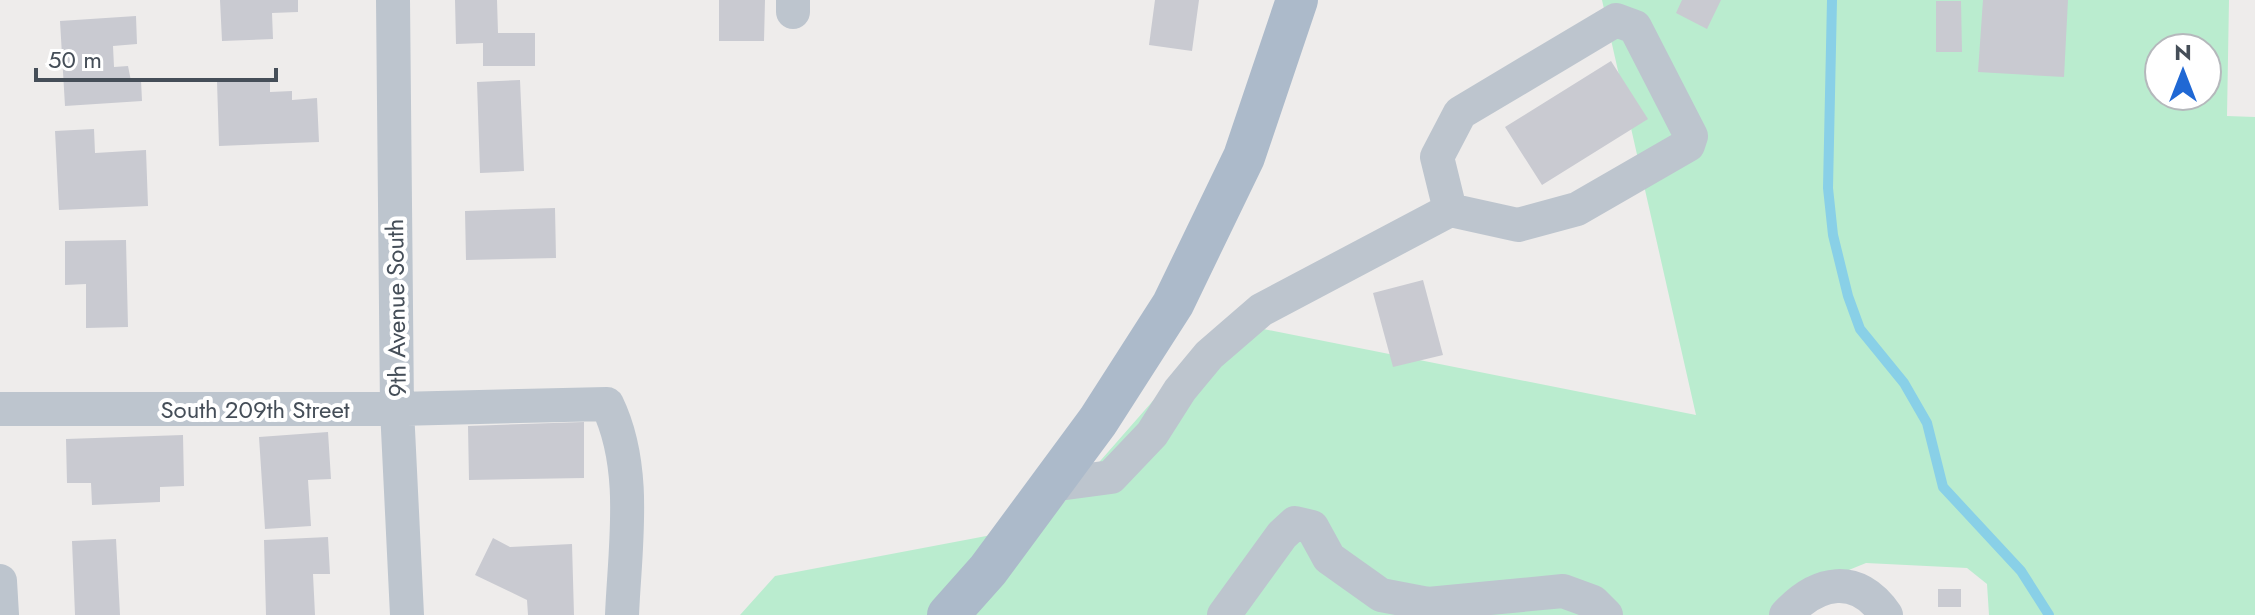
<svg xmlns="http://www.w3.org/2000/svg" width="2255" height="615" viewBox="0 0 2255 615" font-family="Jost,sans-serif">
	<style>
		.green { fill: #baeccf; fill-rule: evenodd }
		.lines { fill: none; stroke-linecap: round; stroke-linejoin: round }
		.stream { stroke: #89d0e7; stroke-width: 10 }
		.building { fill: #c9cad1 }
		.minor { stroke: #bdc5ce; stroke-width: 34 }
		.major { stroke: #acbaca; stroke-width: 42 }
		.labels { text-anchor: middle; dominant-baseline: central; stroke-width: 8; stroke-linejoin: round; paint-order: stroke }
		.street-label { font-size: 24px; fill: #454e58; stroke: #fff }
	</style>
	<rect width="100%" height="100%" fill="#eeeceb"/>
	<path class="green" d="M1602 0H2229L2227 116 2255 117V615H1989L1987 584 1967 568 1866 563 1812 585 1800 615H740L775 576 1044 525 1223 321 1696 415ZM2159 48H2207V96H2159Z"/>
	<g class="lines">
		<path class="stream" d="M1832 0 1828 188 1833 235 1848 296 1860 329 1904 383 1927 423 1943 487 2021 571 2049 615"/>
	</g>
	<path class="building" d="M220 0H298V12L272 13 273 39 222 41Z
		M455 0H497L498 33H535V66H483V43L456 44Z
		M719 0H765L764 41H719Z
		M1155 0H1199L1192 51 1149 45Z
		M1682 0H1721L1707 29 1676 13Z
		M1983 0H2068L2064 77 1978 72Z
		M1936 1H1961L1962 52H1936Z
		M136 16 137 44 113 46 114 67 128 66 131 81 141 80 142 101 65 106 60 21Z
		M1611 61 1648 119 1542 185 1505 127Z
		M270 79V92L292 91V100L317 98 319 142 219 146 217 81Z
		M520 80 524 171 480 173 477 82Z
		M94 129 95 153 146 150 148 206 59 210 55 131Z
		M555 208 556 258 466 260 465 211Z
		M126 240 128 327 86 328V284L65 285V241Z
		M1423 280 1443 355 1393 367 1373 293Z
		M584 422V478L469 480 468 426Z
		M328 432 331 479 308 480 311 526 265 529 259 437Z
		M183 435 184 486 160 487V502L92 505 91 483H67L66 439Z
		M328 537 330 574H313L315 615H266L264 540Z
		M493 538 510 547 572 544 574 615H528L527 600 475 575Z
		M116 539 120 615H75L72 541Z
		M1938 589H1961V607H1938Z"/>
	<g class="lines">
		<path class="minor" d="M393 0 397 409 407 615
			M793 0V12
			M0 409H397L607 404C638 468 625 545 622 615
			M1051 485 1111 477 1152 434 1180 390 1209 355 1261 310 1450 210 1518 225 1577 209 1688 145 1691 136 1635 27 1616 20 1460 113 1437 157 1450 210
			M0 581 2 615
			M1224 615 1282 535 1295 523 1312 527 1329 558 1381 595 1428 604 1563 591 1593 602 1606 615
			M1786 615C1817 581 1857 572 1886 615"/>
		<path class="major" d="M948 615 988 570 1098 421 1173 304 1244 157 1297 0"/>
	</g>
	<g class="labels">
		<g class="street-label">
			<text transform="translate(396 308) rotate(-91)">9th Avenue South</text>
			<text x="255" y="409">South 209th Street</text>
		</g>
	</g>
	<g transform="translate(2183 72)"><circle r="38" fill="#ffffff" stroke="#b5b8bc" stroke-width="2"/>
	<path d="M0-6L14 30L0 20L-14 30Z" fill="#2068d4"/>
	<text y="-12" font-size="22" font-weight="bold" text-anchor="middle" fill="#454e58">N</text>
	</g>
	<path d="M36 68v12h240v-12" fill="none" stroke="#454e58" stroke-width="4"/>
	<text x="48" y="68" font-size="24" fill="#454e58" stroke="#ffffff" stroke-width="6" paint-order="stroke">50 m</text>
</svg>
